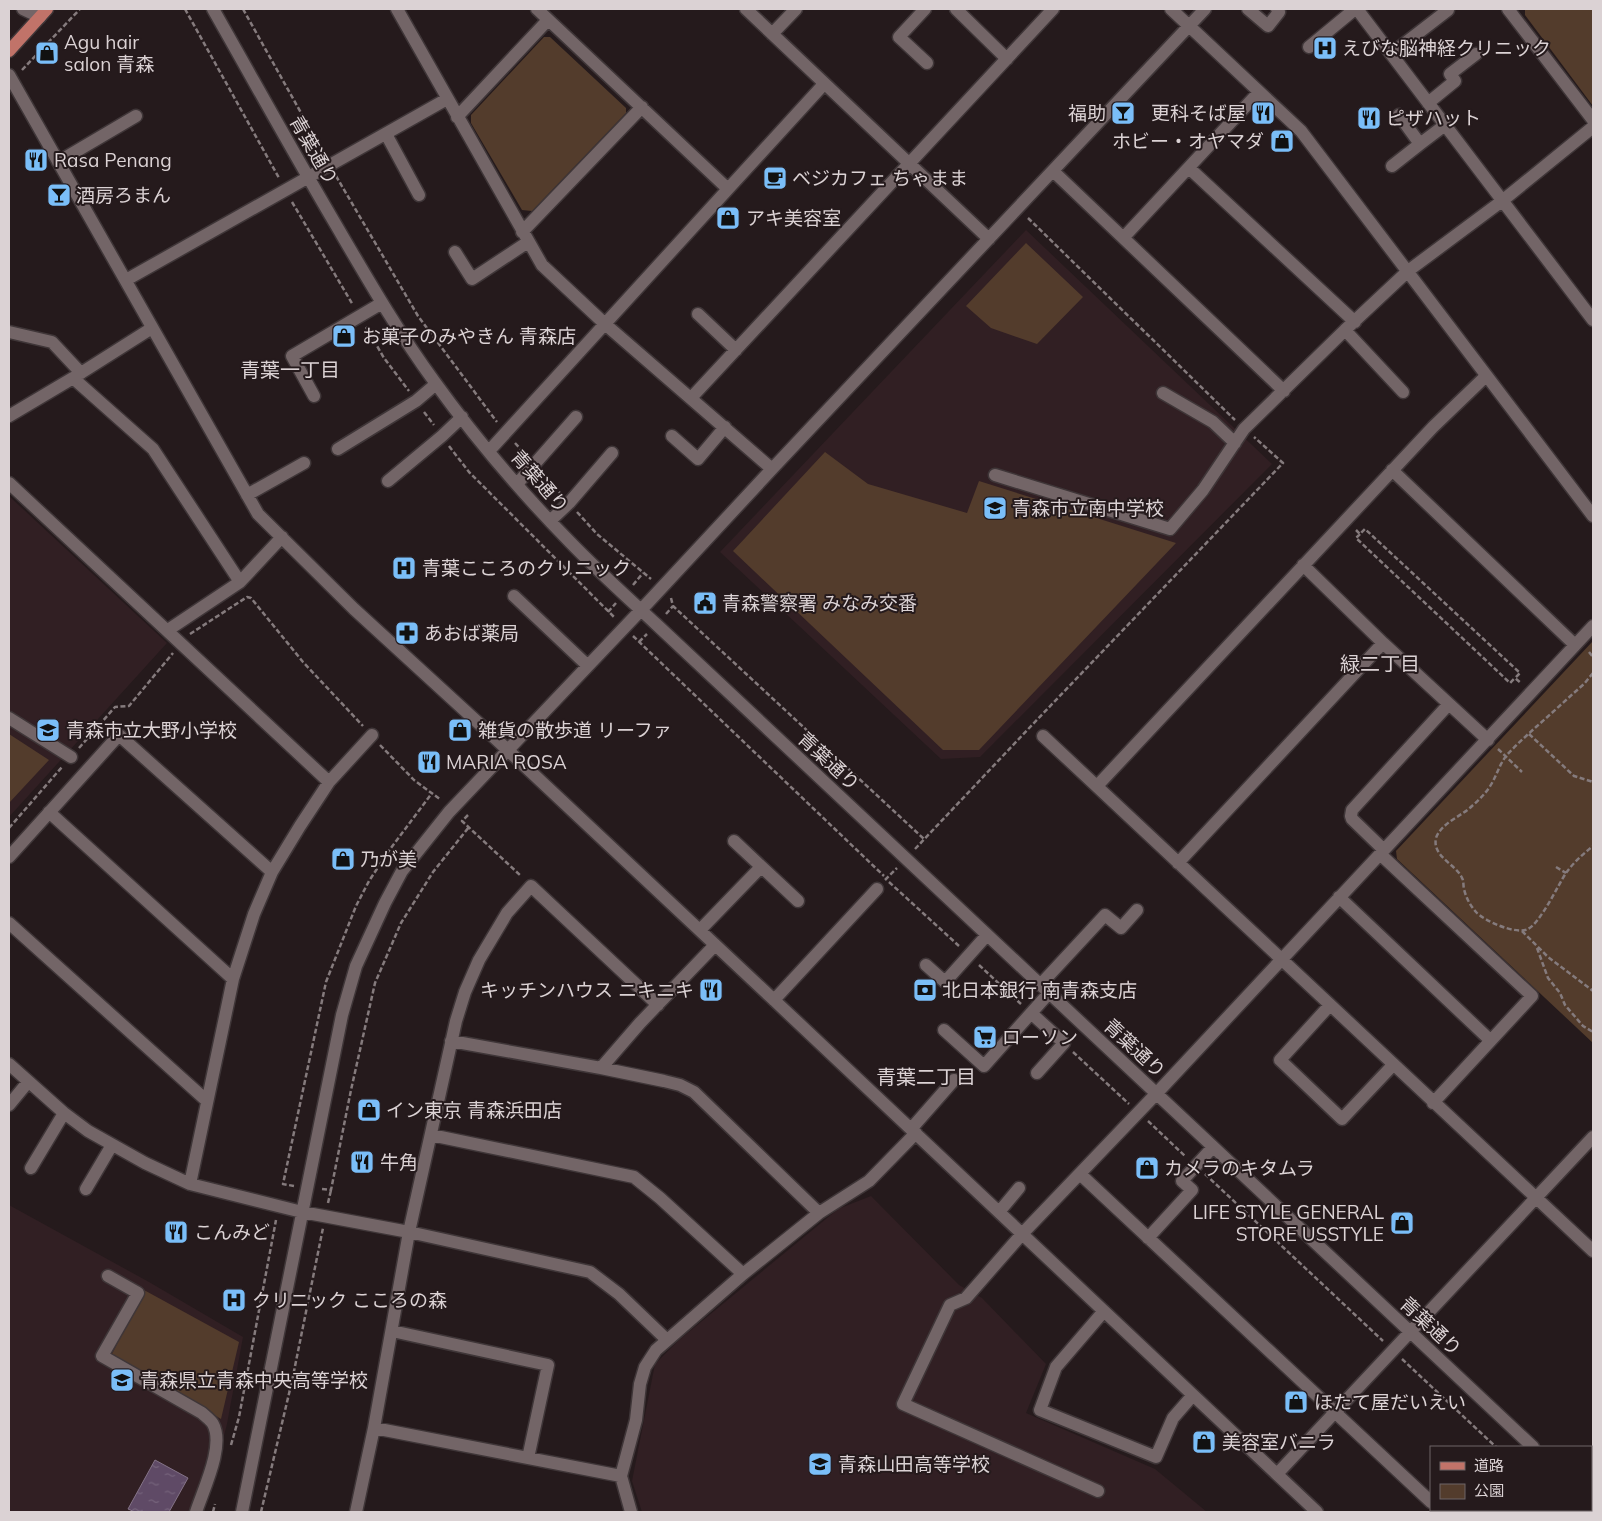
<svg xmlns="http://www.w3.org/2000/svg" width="1602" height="1521" viewBox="0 0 1602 1521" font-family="Mulish,'Noto Sans JP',sans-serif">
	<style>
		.built { fill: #311f23 }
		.green { fill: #533c2c }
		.water { fill: url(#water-ripples); stroke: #847387 }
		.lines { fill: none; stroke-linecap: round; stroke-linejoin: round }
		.minor-casing { stroke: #3f3638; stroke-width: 15 }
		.major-casing { stroke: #3f3638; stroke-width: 15 }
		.path { stroke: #857b7d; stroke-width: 2.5; stroke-dasharray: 5 2.5; stroke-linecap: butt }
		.minor { stroke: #736567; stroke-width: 12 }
		.major { stroke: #c17369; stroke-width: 12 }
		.labels { text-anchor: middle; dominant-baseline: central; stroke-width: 4; stroke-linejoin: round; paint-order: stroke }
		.poi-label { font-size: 19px; fill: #dbd2d4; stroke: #251a1c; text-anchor: start }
		.street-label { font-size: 19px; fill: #dbd2d4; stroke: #251a1c }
		.neighbourhood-label { font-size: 20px; fill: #dbd2d4; stroke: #251a1c }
	</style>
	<defs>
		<pattern id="water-ripples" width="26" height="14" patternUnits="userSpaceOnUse" patternTransform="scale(1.25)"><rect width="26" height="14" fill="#5f4a66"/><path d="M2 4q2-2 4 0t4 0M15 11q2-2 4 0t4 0" fill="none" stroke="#75637b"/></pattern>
	</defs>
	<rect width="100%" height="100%" fill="#251a1c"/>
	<path class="built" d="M1026 230 1272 464 980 757 941 759 720 552Z
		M9 496 167 643 9 817Z
		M871 1196 959 1285 982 1298 1046 1364 1026 1413 1155 1469 1207 1512H642L632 1481 655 1364 679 1340 838 1209Z
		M9 1205 149 1282 243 1337 227 1424 204 1512H9Z"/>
	<path class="green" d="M1525 9H1593V106L1525 15Z
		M544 37H550L626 108V113L532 211 522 210 471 123V115Z
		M1026 243 1083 297 1037 344 991 328 966 306Z
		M825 452 868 484 967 513 979 481 1176 543 979 750H943L733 551Z
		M1593 641V1043L1397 859 1396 851Z
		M9 734 49 760 9 803Z
		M144 1290 239 1342 221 1419 112 1354Z"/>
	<path class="water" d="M155 1460 188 1478 169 1512H135L128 1509Z"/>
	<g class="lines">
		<g class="minor-casing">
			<path id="minor" d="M23 9 40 17
				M213 9C254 81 294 154 336 225 367 278 398 332 434 381 475 438 521 492 570 542 598 571 627 597 656 624L1533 1447
				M397 9 542 265 605 324 772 469
				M746 9 989 239
				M925 9 899 37 927 63
				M956 9 1007 59
				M1171 9 1301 131 1593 516
				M1248 9 1268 26 1279 12 1277 9
				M1357 9 1593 320
				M1508 9 1593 120
				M772 34 796 9
				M1309 47 1355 9
				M1391 54 1448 10
				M9 75 258 514 354 609 497 740 774 1000 1317 1512
				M1428 103 1455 81 1450 74 1476 54
				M1399 115 1420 144 1445 125
				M457 117 548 20
				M386 134 419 195
				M58 162 136 116
				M1392 166 1420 144
				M1189 168 1355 322
				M1053 171 1284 391
				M728 189 824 84
				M522 232 642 107
				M1124 237 1259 92
				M455 252 472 279 528 242
				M126 280 447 99
				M698 314 736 350
				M1345 330 1403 392
				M9 332 52 342 81 373
				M73 378 153 449 240 582
				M1163 393 1213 422 1235 443
				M314 396 292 356 382 303
				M691 398 1053 9
				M9 416 73 378 152 328
				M672 436 698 459 725 427
				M338 449 416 401 436 384
				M489 451 728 189 537 9
				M1392 470 1575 645
				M995 475 1170 529 1203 490 1244 429 1345 330 1408 271 1502 201 1593 127
				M388 481 442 436 462 417
				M9 483 329 782
				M517 484 576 417
				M247 495 304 463
				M550 521 569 503 612 453
				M1303 565 1383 643 1488 740
				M514 596 588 666
				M168 630 240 582 282 537
				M9 718 71 757
				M1043 736C1227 907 1409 1081 1593 1251
				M1097 786 1433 427 1486 376
				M49 812 233 979
				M734 841 798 901
				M1384 850 1352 819 1351 816 1352 810 1449 704
				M1380 854 1532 996 1433 1103
				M9 857 119 735 272 872
				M1178 863 1383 643
				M1339 897 1490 1040
				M9 923 207 1101
				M700 930 761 867
				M926 965 945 982 987 935
				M1040 985 1105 915 1121 928 1137 910
				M774 1000 877 889
				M1330 1005 1280 1060 1342 1119 1393 1065
				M1031 1013 1064 1043 1037 1073
				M944 1030 984 1066 1049 993
				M451 1041 601 1068 664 1081 680 1085 694 1092 819 1213
				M9 1064 64 1113 88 1131 145 1163 190 1184 302 1212 409 1232 590 1272 619 1294 667 1340
				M601 1068 640 1023 715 945
				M9 1105 28 1082
				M911 1129 954 1080
				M431 1135 634 1177 660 1198 743 1274
				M31 1168 64 1113
				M1080 1174 1431 1502
				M190 1184 233 979 254 914 272 872 300 826 329 782 372 735
				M86 1189 112 1145
				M999 1212 1019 1188
				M1148 1238 1192 1190 1182 1181 1213 1147
				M108 1276 138 1293 102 1356 202 1413C205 1416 211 1420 213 1424 225 1446 203 1490 196 1512
				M1104 1311 1056 1367 1040 1410 1156 1457 1173 1418 1193 1395
				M392 1331 548 1365 528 1458
				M374 1428 621 1476
				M1277 1474 1593 1137
				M1098 1491 903 1404 950 1305 966 1298 1022 1234 1156 1094 1593 626
				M1591 1501 1593 1504
				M1438 1510 1441 1512
				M242 1512 342 1015 356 966 385 903 402 871 449 812 641 610 772 469 1205 9
				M356 1512 374 1428 409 1232 456 1021 465 992 479 960 507 913 531 886 658 1005
				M631 1512 621 1476 636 1420 640 1384 645 1367 656 1350 743 1274 819 1213 869 1181 916 1133"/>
		</g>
		<g class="major-casing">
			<path id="major" d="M9 51 47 9"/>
		</g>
		<path class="path" d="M185 9 279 178
			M243 9 324 154
			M22 70 80 9
			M336 176 418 316 497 422
			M292 202 353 305
			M1028 218 1235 420
			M366 327 384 358 409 391
			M424 412 434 425
			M515 443 525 454
			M449 446 469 472 615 618
			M544 475 560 493
			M577 512 597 534 651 579
			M1356 530 1360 534 1365 529 1520 673 1515 678 1521 683
			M1360 534 1356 538 1510 683 1515 678
			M633 585 643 573
			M671 598 673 606 924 839
			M608 612 616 603
			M666 614 673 606
			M190 634 247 597 251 598 303 662 363 726
			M633 636 884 876
			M639 642 647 634
			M1589 652 1593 657
			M1593 673 1584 684C1568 698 1552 713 1536 727 1526 736 1515 746 1506 756 1500 764 1497 774 1492 783 1487 792 1480 799 1472 806 1462 816 1441 823 1436 838 1432 857 1456 864 1462 878 1464 881 1463 885 1464 889 1466 898 1470 905 1476 912 1484 921 1516 935 1528 929 1541 922 1558 885 1566 873 1573 863 1583 854 1593 846
			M1529 734 1574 776 1593 782
			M380 745 414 780 441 800
			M79 748 115 707 129 706 173 653
			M1498 749 1522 772
			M468 815 462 821 521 876
			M9 828 62 767
			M915 849 1032 725 1283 463 1254 437
			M1556 867 1566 873
			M885 880 897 868
			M889 882 959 946
			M1522 931 1548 957 1593 991
			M1537 948 1548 978 1560 993 1565 1005 1583 1026 1593 1032
			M979 965 1021 1004
			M1073 1052 1129 1104
			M1148 1121 1186 1157
			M1205 1174 1383 1341
			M294 1186 283 1184 326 982 356 906 369 881 388 852 432 793
			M322 1189 331 1190 351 1090 375 983 401 923 433 872 469 827
			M328 1203 331 1190
			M1402 1359 1496 1447
			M231 1445 239 1417 276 1220
			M1563 1510 1565 1512
			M213 1512 215 1504
			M261 1512 292 1381 323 1228"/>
		<use href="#minor" class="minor"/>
		<use href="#major" class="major"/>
	</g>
	<defs>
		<g id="hospital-square" transform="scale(1.25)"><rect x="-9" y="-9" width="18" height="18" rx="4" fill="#7abef8" stroke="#251a1c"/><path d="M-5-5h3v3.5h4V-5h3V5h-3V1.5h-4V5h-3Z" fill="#111"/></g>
		<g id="shop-square" transform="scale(1.25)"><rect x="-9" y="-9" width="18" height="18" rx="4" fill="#7abef8" stroke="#251a1c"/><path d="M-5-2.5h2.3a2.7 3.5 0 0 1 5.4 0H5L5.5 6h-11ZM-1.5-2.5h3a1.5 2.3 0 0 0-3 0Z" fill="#111"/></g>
		<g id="bar-square" transform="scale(1.25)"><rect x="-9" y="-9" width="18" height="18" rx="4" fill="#7abef8" stroke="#251a1c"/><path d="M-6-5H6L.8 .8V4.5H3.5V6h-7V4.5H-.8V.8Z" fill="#111"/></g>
		<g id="restaurant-square" transform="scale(1.25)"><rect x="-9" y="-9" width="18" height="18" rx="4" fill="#7abef8" stroke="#251a1c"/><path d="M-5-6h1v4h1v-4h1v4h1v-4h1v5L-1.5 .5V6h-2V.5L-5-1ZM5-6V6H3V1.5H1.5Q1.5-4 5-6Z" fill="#111"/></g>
		<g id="cafe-square" transform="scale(1.25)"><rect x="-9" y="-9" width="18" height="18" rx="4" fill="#7abef8" stroke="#251a1c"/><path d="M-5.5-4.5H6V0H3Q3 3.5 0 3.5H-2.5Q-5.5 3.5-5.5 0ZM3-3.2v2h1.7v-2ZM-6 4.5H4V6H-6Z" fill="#111"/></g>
		<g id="school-square" transform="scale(1.25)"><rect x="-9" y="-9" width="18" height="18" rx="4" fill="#7abef8" stroke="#251a1c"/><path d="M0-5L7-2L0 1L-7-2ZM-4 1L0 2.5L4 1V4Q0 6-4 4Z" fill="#111"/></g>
		<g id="civic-square" transform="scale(1.25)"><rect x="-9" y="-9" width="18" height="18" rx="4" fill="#7abef8" stroke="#251a1c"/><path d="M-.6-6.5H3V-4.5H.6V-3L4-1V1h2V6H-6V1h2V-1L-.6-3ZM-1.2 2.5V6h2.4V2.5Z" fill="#111"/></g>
		<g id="pharmacy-square" transform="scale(1.25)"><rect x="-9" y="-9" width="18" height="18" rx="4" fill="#7abef8" stroke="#251a1c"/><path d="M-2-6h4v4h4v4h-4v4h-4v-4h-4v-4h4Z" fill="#111"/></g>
		<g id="bank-square" transform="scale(1.25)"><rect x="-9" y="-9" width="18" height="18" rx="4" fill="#7abef8" stroke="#251a1c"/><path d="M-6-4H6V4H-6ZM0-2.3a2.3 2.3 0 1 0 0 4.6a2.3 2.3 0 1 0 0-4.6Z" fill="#111"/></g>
		<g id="supermarket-square" transform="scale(1.25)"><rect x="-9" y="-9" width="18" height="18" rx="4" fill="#7abef8" stroke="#251a1c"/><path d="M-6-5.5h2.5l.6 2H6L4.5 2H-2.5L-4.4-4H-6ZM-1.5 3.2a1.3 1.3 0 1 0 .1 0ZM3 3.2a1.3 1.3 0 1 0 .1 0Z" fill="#111"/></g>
	</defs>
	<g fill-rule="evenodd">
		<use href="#hospital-square" x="1325" y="48"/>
		<use href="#shop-square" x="47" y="53"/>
		<use href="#bar-square" x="1123" y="113"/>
		<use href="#restaurant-square" x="1263" y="113"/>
		<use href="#restaurant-square" x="1369" y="118"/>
		<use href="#shop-square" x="1282" y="141"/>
		<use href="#restaurant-square" x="36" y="160"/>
		<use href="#cafe-square" x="775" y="178"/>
		<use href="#bar-square" x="59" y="195"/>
		<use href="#shop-square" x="728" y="218"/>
		<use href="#shop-square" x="344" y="336"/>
		<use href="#school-square" x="995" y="508"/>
		<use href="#hospital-square" x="404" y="568"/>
		<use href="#civic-square" x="705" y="603"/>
		<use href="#pharmacy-square" x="407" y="633"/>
		<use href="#school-square" x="48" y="730"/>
		<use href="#shop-square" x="460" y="730"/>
		<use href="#restaurant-square" x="429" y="762"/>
		<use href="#shop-square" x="343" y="859"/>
		<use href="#restaurant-square" x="711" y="990"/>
		<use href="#bank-square" x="925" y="990"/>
		<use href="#supermarket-square" x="985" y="1037"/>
		<use href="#shop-square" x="369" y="1110"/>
		<use href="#restaurant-square" x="362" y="1162"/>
		<use href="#shop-square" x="1147" y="1168"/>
		<use href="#shop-square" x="1402" y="1223"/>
		<use href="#restaurant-square" x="176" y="1232"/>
		<use href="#hospital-square" x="234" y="1300"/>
		<use href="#school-square" x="122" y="1380"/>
		<use href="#shop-square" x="1296" y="1402"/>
		<use href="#shop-square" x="1204" y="1442"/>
		<use href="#school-square" x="820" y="1464"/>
	</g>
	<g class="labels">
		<g class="poi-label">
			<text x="64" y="42">Agu hair<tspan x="64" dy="22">salon 青森</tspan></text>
			<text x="1342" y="48">えびな脳神経クリニック</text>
			<text x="1106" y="113" text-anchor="end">福助</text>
			<text x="1246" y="113" text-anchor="end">更科そば屋</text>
			<text x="1386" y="118">ピザハット</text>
			<text x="1264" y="141" text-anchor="end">ホビー・オヤマダ</text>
			<text x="54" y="160">Rasa Penang</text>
			<text x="792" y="178">ベジカフェ ちゃまま</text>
			<text x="76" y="195">酒房ろまん</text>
			<text x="746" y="218">アキ美容室</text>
			<text x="362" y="336">お菓子のみやきん 青森店</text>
			<text x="1012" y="508">青森市立南中学校</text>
			<text x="422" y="568">青葉こころのクリニック</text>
			<text x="722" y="603">青森警察署 みなみ交番</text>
			<text x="424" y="633">あおば薬局</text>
			<text x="66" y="730">青森市立大野小学校</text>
			<text x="478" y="730">雑貨の散歩道 リーファ</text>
			<text x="446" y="762">MARIA ROSA</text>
			<text x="360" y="859">乃が美</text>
			<text x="694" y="990" text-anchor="end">キッチンハウス ニキニキ</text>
			<text x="942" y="990">北日本銀行 南青森支店</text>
			<text x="1002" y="1037">ローソン</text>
			<text x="386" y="1110">イン東京 青森浜田店</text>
			<text x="380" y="1162">牛角</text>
			<text x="1164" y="1168">カメラのキタムラ</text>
			<text x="1384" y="1212" text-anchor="end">LIFE STYLE GENERAL<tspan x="1384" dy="22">STORE USSTYLE</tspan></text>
			<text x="194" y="1232">こんみど</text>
			<text x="252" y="1300">クリニック こころの森</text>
			<text x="140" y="1380">青森県立青森中央高等学校</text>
			<text x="1314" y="1402">ほたて屋だいえい</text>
			<text x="1222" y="1442">美容室バニラ</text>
			<text x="838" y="1464">青森山田高等学校</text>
		</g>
		<g class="street-label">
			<text transform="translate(314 150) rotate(60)">青葉通り</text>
			<text transform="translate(540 481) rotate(49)">青葉通り</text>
			<text transform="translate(829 761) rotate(43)">青葉通り</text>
			<text transform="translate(1135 1048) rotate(43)">青葉通り</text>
			<text transform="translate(1431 1326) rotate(43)">青葉通り</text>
		</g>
		<g class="neighbourhood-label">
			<text x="290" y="369">青葉一丁目</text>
			<text x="1380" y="663">緑二丁目</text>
			<text x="926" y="1076">青葉二丁目</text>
		</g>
	</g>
	<rect width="1602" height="1521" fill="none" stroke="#dbd2d4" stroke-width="20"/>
	<rect x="1430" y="1446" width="162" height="65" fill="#251a1c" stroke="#6e6466"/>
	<rect x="1440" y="1462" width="25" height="8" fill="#c17369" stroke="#6e6466"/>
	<text x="1474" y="1471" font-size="15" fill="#dbd2d4">道路</text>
	<rect x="1440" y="1484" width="25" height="15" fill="#533c2c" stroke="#6e6466"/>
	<text x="1474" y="1496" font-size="15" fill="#dbd2d4">公園</text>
</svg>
